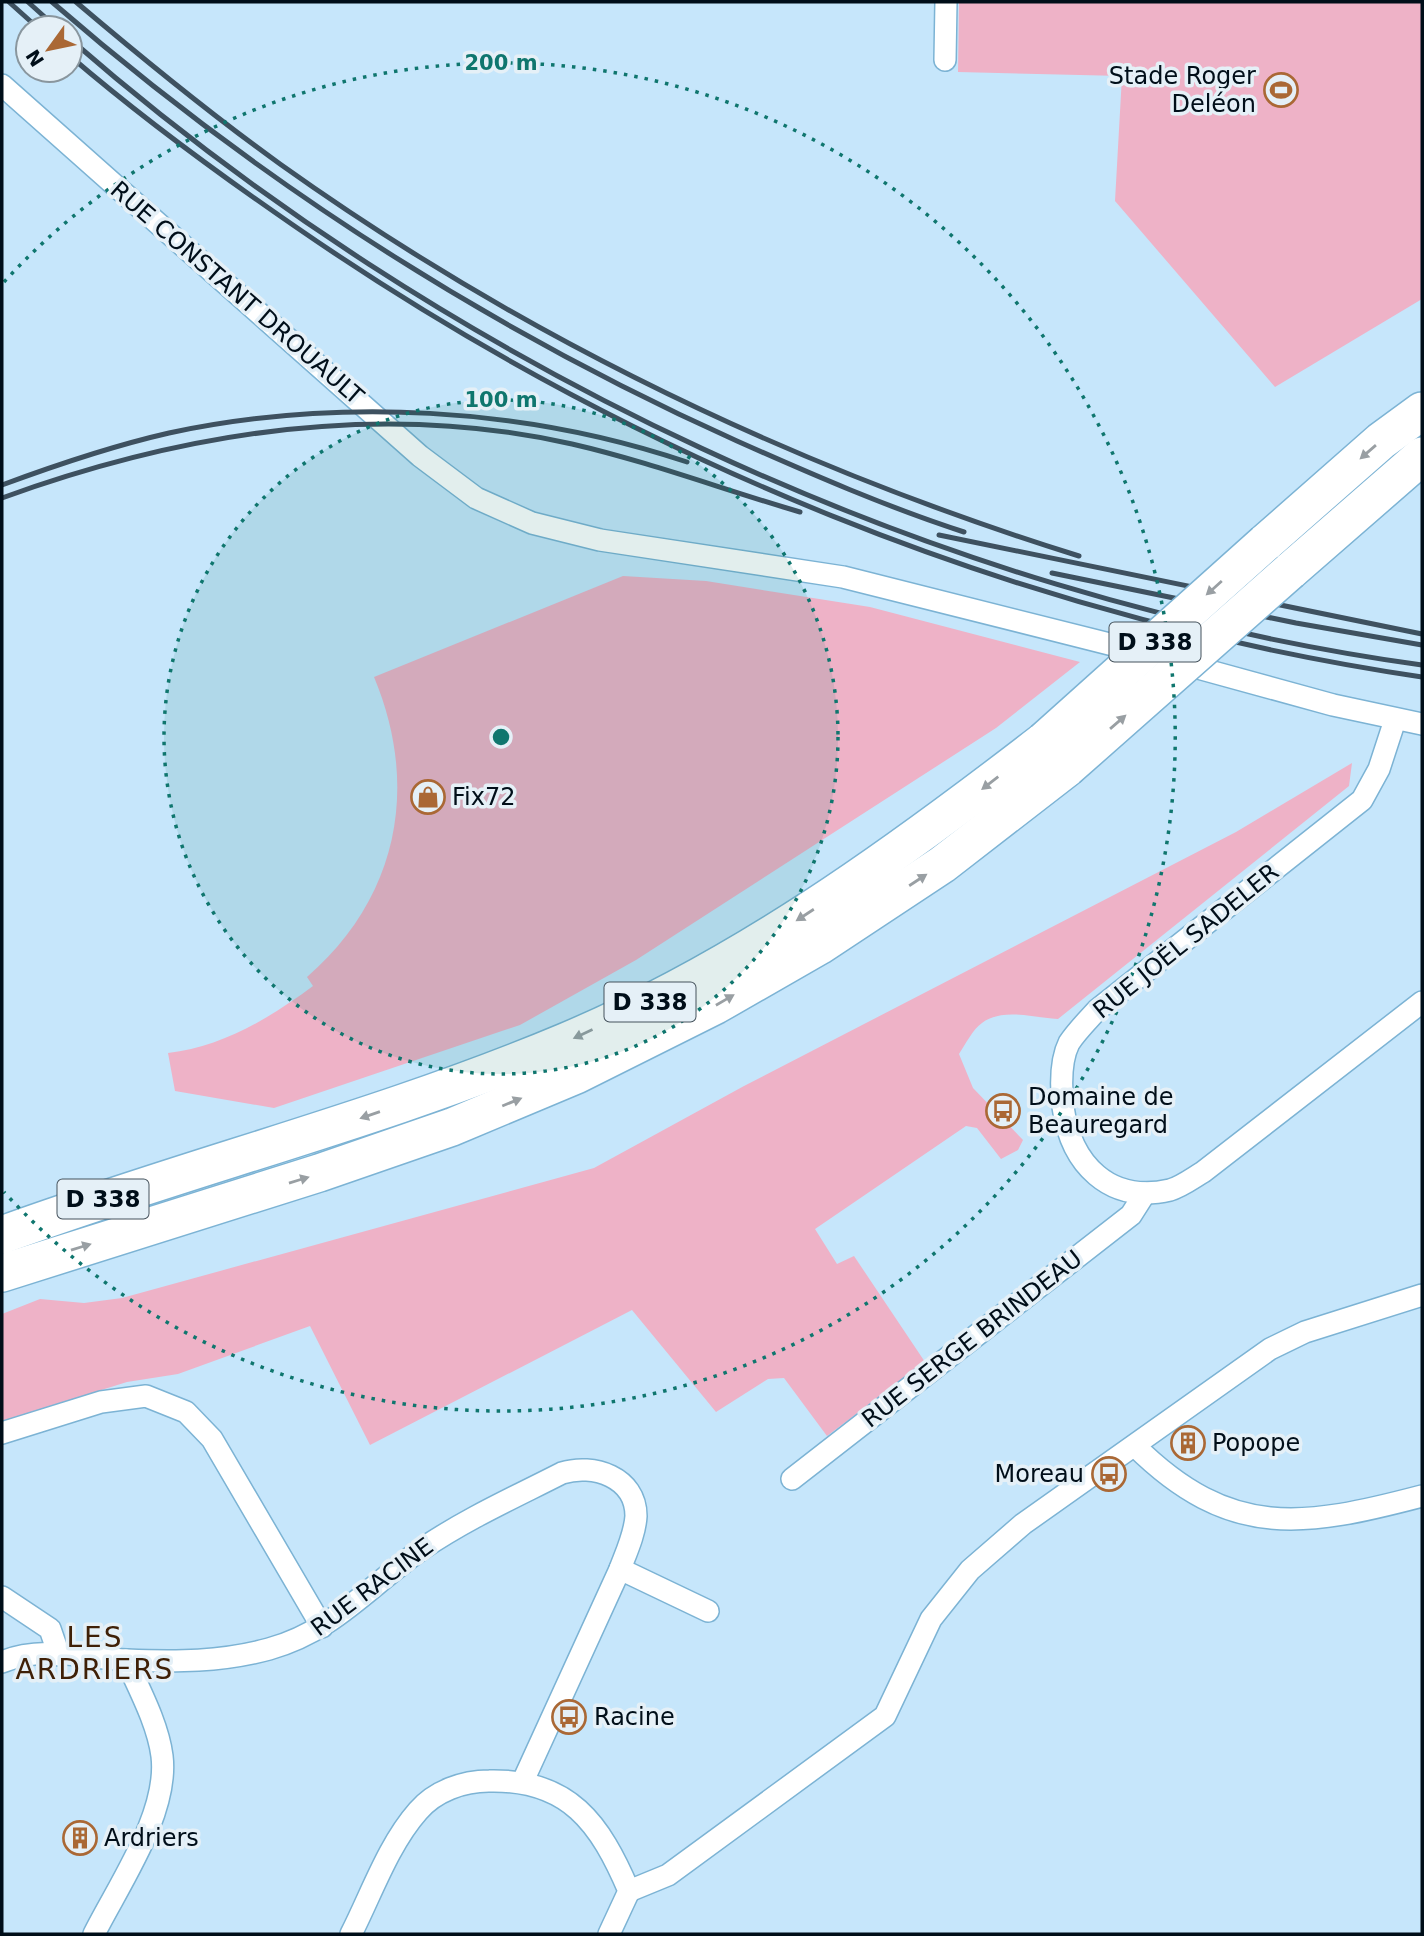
<svg xmlns="http://www.w3.org/2000/svg" width="1424" height="1936" font-family="'DejaVu Sans',sans-serif">
<style>
.green{fill:#eeb2c7}
.lines{fill:none;stroke-linecap:round;stroke-linejoin:round}
.minor-casing{stroke:#7cb3d4;stroke-width:24}
.trunk-casing{stroke:#7cb3d4;stroke-width:40}
.minor{stroke:#fff;stroke-width:21}
.trunk{stroke:#fff;stroke-width:37}
.rail{stroke:#3e5160;stroke-width:5}
.trunk-bridge-casing{stroke:#7cb3d4;stroke-width:40;stroke-linecap:butt}
.trunk-bridge{stroke:#fff;stroke-width:37}
.oneway{fill:#999fa3}
.ring{fill:none;stroke:#0f766e;stroke-width:3.5;stroke-dasharray:3.5 7}
.labels{text-anchor:middle;dominant-baseline:central;stroke-width:7;stroke-linejoin:round;paint-order:stroke}
.shield{fill:#e5f0f7;stroke:#45525c;stroke-width:2}
.shield-label{font-size:23px;font-weight:bold;fill:#000e19}
.poi-label{font-size:24px;fill:#000e19;stroke:#e5f0f7;text-anchor:start}
.street-label{font-size:24px;fill:#000e19;stroke:#e5f0f7}
.quarter-label{font-size:28px;letter-spacing:2px;fill:#3f2007;stroke:#e5f0f7}
.centre{fill:#0f766e;stroke:#e5f0f7;stroke-width:3.5}
.ring-label{font-size:21px;text-anchor:middle;font-weight:bold;fill:#0f766e;stroke:#e5f0f7;stroke-width:7;stroke-linejoin:round;paint-order:stroke}
</style>
<rect width="100%" height="100%" fill="#c6e6fb"/>
<!-- green -->
<g class="green">
<polygon points="959,2 1422,2 1422,299 1275,387 1115,201 1122,76 958,72"/>
<path d="M623 576 706 581 870 607 1080 662 996 728 636 960 520 1025 274 1108 175 1091 168 1053C222 1047 270 1018 313 986L307 977C398 898 420 787 374 677Z"/>
<path d="M1352 763 1349 786 1058 1019C1034 1018 1003 1007 982 1023 973 1029 965 1045 959 1054L973 1088 1023 1140 1018 1150 1001 1159 977 1128 966 1126 815 1229 837 1264 854 1256 925 1362 827 1436 784 1378 768 1379 716 1412 632 1310 370 1445 310 1326 178 1374 127 1382 2 1421V1314L40 1299 84 1303 122 1298 594 1168 744 1086 1236 832Z"/>
</g>
<g class="lines">
<!-- minor casing -->
<g class="minor-casing">
<g id="minor">
<polyline points="945,60 946,2"/>
<polyline points="2,85 420,456 476,498 532,523 600,540 843,577 1149,654"/>
<polyline points="1180,663 1333,705 1422,724"/>
<path d="M1395 720 1379 769 1362 800 1097 1010C1088 1020 1076 1032 1069 1043 1060 1061 1061 1088 1063 1107 1071 1164 1109 1204 1170 1190 1181 1187 1193 1178 1203 1172L1422 1002"/>
<polyline points="2,1433 101,1402 146,1396 186,1412 212,1439 322,1627"/>
<path d="M1135 1446C1230 1540 1304 1527 1422 1496"/>
<polyline points="792,1479 1131,1215 1145,1193"/>
<polyline points="620,1569 708,1611"/>
<polyline points="2,1597 50,1629 59,1655"/>
<path d="M2 1662C40 1645 86 1658 127 1660 176 1662 221 1662 269 1649 334 1631 369 1586 422 1549 466 1519 515 1497 562 1473 593 1463 636 1477 636 1516 635 1534 626 1553 620 1569L523 1781"/>
<polyline points="629,1891 668,1875 885,1716 931,1619 970,1570 1023,1524 1270,1349 1305,1332 1422,1295"/>
<path d="M94 1934C119 1884 169 1813 162 1756 158 1724 139 1689 126 1660"/>
<path d="M351 1934C371 1895 388 1845 418 1811 435 1791 463 1781 489 1781 569 1779 600 1823 629 1891L609 1934"/>
</g>
</g>
<!-- trunk casing -->
<g class="trunk-casing">
<g id="trunk">
<polyline points="1265,543 1381,441 1422,411"/>
<polyline points="1290,571 1422,456"/>
<path d="M2 1235C188 1167 382 1119 565 1042 741 968 894 857 1044 741"/>
<polyline points="2,1273 319,1173 452,1127 576,1075 716,1005 819,946 943,864 1067,768"/>
</g>
</g>
<!-- minor -->
<use href="#minor" class="minor"/>
<!-- trunk -->
<use href="#trunk" class="trunk"/>
<!-- rail -->
<g class="rail">
<polyline points="9,2 38,28"/>
<polyline points="28,2 57,28"/>
<path d="M52 2C257 180 489 329 737 441 811 474 887 507 964 532"/>
<path d="M76 2C142 58 209 113 280 164 524 338 794 467 1079 556"/>
<path d="M70 39C442 364 932 597 1422 665"/>
<path d="M70 56C141 117 216 172 293 225 630 458 1017 617 1422 677"/>
<path d="M2 485C56 465 112 446 169 433 338 397 523 407 687 462"/>
<path d="M2 498C184 432 381 401 572 444 650 462 724 490 800 512"/>
<polyline points="939,535 1422,634"/>
<polyline points="1052,573 1296,623 1422,645"/>
</g>
<!-- trunk-bridge casing -->
<g class="trunk-bridge-casing">
<g id="trunk-bridge">
<polyline points="1044,741 1265,543"/>
<polyline points="1067,768 1290,571"/>
</g>
</g>
<!-- trunk-bridge -->
<use href="#trunk-bridge" class="trunk-bridge"/>
</g>
<!-- one-way arrows -->
<defs><path id="oneway-solid" d="M-6-.8H1V-3.2L6.5 0L1 3.2V.8H-6Z" transform="scale(1.75)"/></defs>
<g class="oneway">
<use href="#oneway-solid" transform="translate(1368 452) rotate(139)"/>
<use href="#oneway-solid" transform="translate(1214 588) rotate(138)"/>
<use href="#oneway-solid" transform="translate(1118 722) rotate(-41)"/>
<use href="#oneway-solid" transform="translate(990 783) rotate(142)"/>
<use href="#oneway-solid" transform="translate(918 880) rotate(-33)"/>
<use href="#oneway-solid" transform="translate(805 915) rotate(147)"/>
<use href="#oneway-solid" transform="translate(725 1000) rotate(-30)"/>
<use href="#oneway-solid" transform="translate(583 1034) rotate(155)"/>
<use href="#oneway-solid" transform="translate(512 1102) rotate(-22)"/>
<use href="#oneway-solid" transform="translate(370 1115) rotate(161)"/>
<use href="#oneway-solid" transform="translate(299 1180) rotate(-17)"/>
<use href="#oneway-solid" transform="translate(81 1247) rotate(-17)"/>
</g>
<!-- distance rings -->
<circle cx="501" cy="737" r="337" fill="#0f766e" fill-opacity=".12"/>
<g class="ring">
<circle cx="501" cy="737" r="337"/>
<path d="M4 282A674 674 0 1 1 4 1192"/>
</g>
<!-- icons -->
<defs>
<g id="stadium-ring" transform="scale(1.75)"><circle r="9.5" fill="#e5f0f7" stroke="#aa6835" stroke-width="1.5"/><path d="M0-5a6.5 5 0 1 0 0 10a6.5 5 0 1 0 0-10ZM-3.5-1.8h7v3.6h-7Z" fill="#aa6835"/></g>
<g id="shop-ring" transform="scale(1.75)"><circle r="9.5" fill="#e5f0f7" stroke="#aa6835" stroke-width="1.5"/><path d="M-5-2.5h2.3a2.7 3.5 0 0 1 5.4 0H5L5.5 6h-11ZM-1.5-2.5h3a1.5 2.3 0 0 0-3 0Z" fill="#aa6835"/></g>
<g id="bus-ring" transform="scale(1.75)"><circle r="9.5" fill="#e5f0f7" stroke="#aa6835" stroke-width="1.5"/><path d="M-5-6H5V4H4V6H2V4H-2V6H-4V4H-5ZM-3.5-4V0h7V-4ZM-3.5 1.2v1.5H-2V1.2ZM2 1.2v1.5H3.5V1.2Z" fill="#aa6835"/></g>
<g id="building-ring" transform="scale(1.75)"><circle r="9.5" fill="#e5f0f7" stroke="#aa6835" stroke-width="1.5"/><path d="M-4-6H4V6H1V3H-1V6H-4ZM-2.5-4.3h1.7v1.8h-1.7ZM.8-4.3h1.7v1.8H.8ZM-2.5-1h1.7V.8h-1.7ZM.8-1h1.7V.8H.8Z" fill="#aa6835"/></g>
</defs>
<g fill-rule="evenodd">
<use href="#stadium-ring" x="1281" y="90"/>
<use href="#shop-ring" x="428" y="797"/>
<use href="#bus-ring" x="1003" y="1111"/>
<use href="#building-ring" x="1188" y="1443"/>
<use href="#bus-ring" x="1109" y="1474"/>
<use href="#bus-ring" x="569" y="1717"/>
<use href="#building-ring" x="80" y="1838"/>
</g>
<g class="labels">
<!-- shield labels -->
<g class="shield">
<rect x="1109.5" y="622.5" width="91" height="39" rx="5"/>
<rect x="604.5" y="982.5" width="91" height="39" rx="5"/>
<rect x="57.5" y="1179.5" width="91" height="39" rx="5"/>
</g>
<g class="shield-label">
<text x="1155" y="642">D 338</text>
<text x="650" y="1002">D 338</text>
<text x="103" y="1199">D 338</text>
</g>
<!-- poi labels -->
<g class="poi-label">
<text x="1256" y="76" text-anchor="end">Stade Roger<tspan x="1256" dy="28">Deléon</tspan></text>
<text x="452" y="797">Fix72</text>
<text x="1028" y="1097">Domaine de<tspan x="1028" dy="28">Beauregard</tspan></text>
<text x="1212" y="1443">Popope</text>
<text x="1084" y="1474" text-anchor="end">Moreau</text>
<text x="594" y="1717">Racine</text>
<text x="104" y="1838">Ardriers</text>
</g>
<!-- street labels -->
<g class="street-label">
<text transform="translate(237 293) rotate(41)">RUE CONSTANT DROUAULT</text>
<text transform="translate(1186 941) rotate(-39)">RUE JOËL SADELER</text>
<text transform="translate(972 1339) rotate(-38)">RUE SERGE BRINDEAU</text>
<text transform="translate(372 1587) rotate(-37)">RUE RACINE</text>
</g>
<!-- quarter labels -->
<g class="quarter-label">
<text x="95" y="1637">LES<tspan x="95" dy="32">ARDRIERS</tspan></text>
</g>
</g>
<circle cx="501" cy="737" r="10" class="centre"/>
<g class="ring-label">
<text x="501" y="70">200 m</text>
<text x="501" y="407">100 m</text>
</g>
<!-- border -->
<rect width="1424" height="1936" fill="none" stroke="#000e19" stroke-width="7"/>
<!-- north arrow -->
<g transform="translate(49 49) rotate(237)"><circle r="33" fill="#e5f0f7" stroke="#89969e" stroke-width="2"/>
<path d="M0-5L12 26L0 18L-12 26Z" fill="#aa6835"/>
<text y="-10" font-size="19" font-weight="bold" text-anchor="middle" fill="#000e19">N</text>
</g>
</svg>
